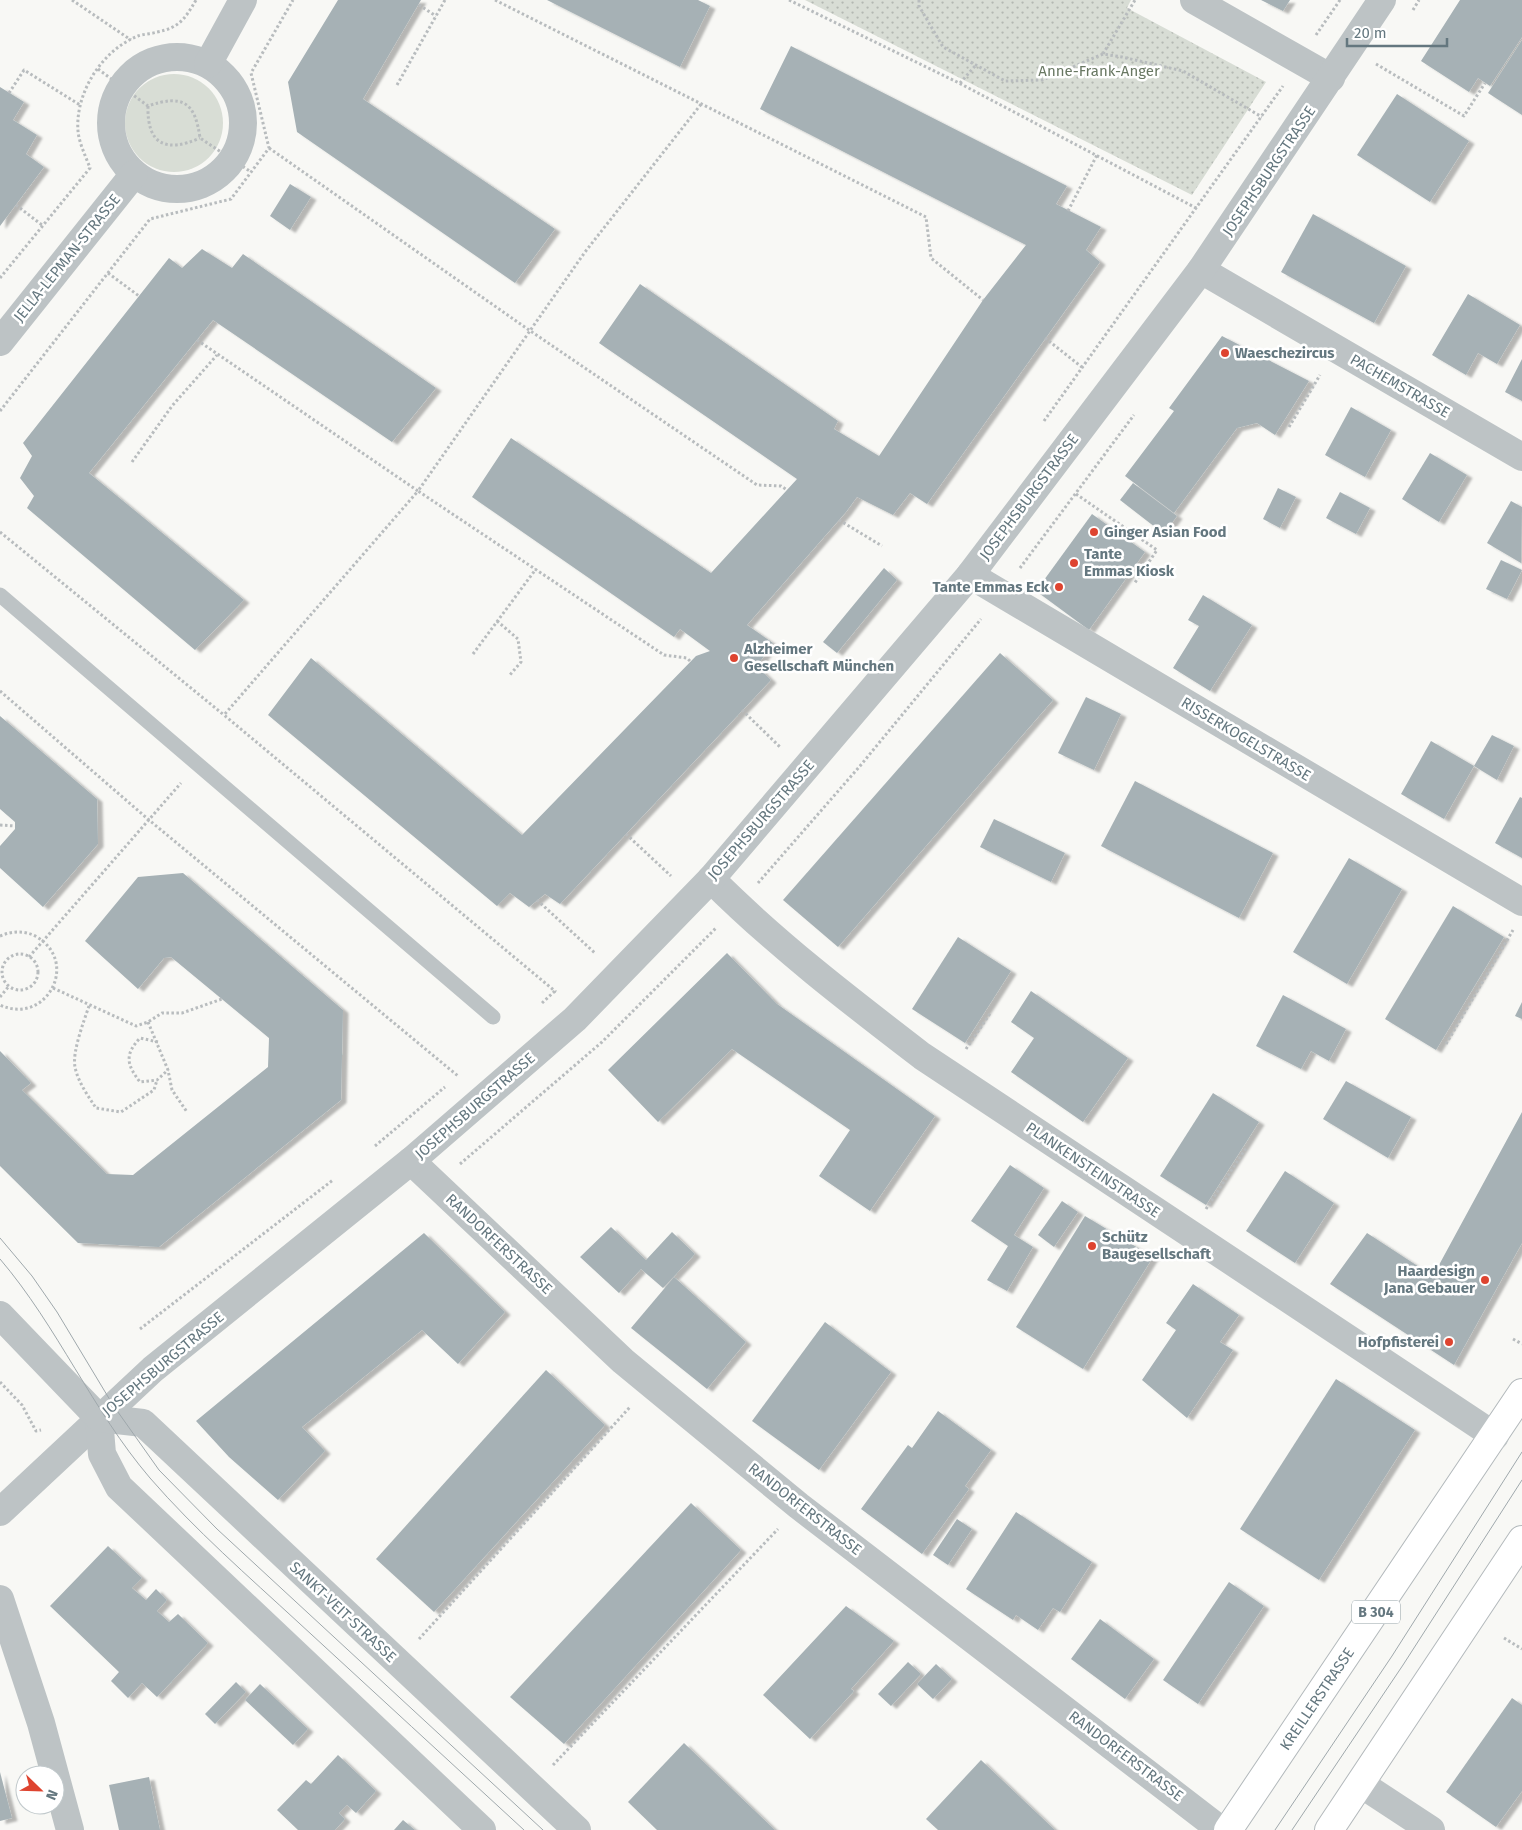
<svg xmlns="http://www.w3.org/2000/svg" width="1522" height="1830" font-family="'Fira Sans',sans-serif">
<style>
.grass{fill:#d8ddd5}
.park{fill:url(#park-dots)}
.building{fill:#a6b1b5;filter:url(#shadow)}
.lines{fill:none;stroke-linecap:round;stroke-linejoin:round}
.primary-casing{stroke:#b3b9bc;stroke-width:30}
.path{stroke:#b8bcbe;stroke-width:3;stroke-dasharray:2.5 2.5;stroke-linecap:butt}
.service{stroke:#bdc3c5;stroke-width:15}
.minor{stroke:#bdc3c5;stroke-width:28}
.tertiary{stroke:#bdc3c5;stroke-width:28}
.primary{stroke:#fff;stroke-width:28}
.tram{stroke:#9fa8ac;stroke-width:1}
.poi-dot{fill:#de4430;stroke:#fff;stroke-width:2}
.labels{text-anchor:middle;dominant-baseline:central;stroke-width:5;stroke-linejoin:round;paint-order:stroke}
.shield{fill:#fff;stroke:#92a0a5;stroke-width:1}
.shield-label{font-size:14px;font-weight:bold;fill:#64777f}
.park-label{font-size:15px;fill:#697863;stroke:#fff}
.street-label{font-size:15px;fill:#64777f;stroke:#fff}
.poi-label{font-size:15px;font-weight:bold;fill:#64777f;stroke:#fff;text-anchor:start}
</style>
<defs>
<pattern id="park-dots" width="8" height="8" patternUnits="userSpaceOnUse" patternTransform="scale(1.25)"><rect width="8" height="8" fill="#d8ddd5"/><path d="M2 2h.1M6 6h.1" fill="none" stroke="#b3b8b2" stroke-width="1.8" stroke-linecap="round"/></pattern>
<filter id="shadow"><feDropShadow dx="5.5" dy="3" stdDeviation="1" flood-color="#0004"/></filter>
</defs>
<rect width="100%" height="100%" fill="#f8f8f5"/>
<!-- grass -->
<circle class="grass" cx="174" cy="123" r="49"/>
<!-- park -->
<polygon class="park" points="805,0 1131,0 1127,8 1266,82 1192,195"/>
<!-- building -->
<g class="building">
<polygon points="338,0 421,0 363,99 555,229 515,283 297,132 288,82"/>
<polygon points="547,0 698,0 710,6 680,67"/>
<polygon points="1261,0 1290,0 1283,11"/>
<polygon points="1460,0 1522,0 1522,37 1490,86 1478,78 1469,92 1421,61"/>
<polygon points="1522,40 1522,115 1488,93"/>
<polygon points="791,46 1067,186 1056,204 1101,227 1086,250 1100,262 927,504 910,493 893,515 857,497 846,512 747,625 773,643 757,666 771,680 560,904 545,894 529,907 510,893 497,906 268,715 311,658 522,835 696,656 710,651 680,629 674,637 472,497 511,438 711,573 797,479 599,343 640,284 838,421 834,429 879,456 983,300 1026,245 760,109"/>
<polygon points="0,87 24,102 13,120 37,135 26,154 44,167 0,226"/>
<polygon points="1397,94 1469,141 1430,202 1357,155"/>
<polygon points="290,184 311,197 290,230 270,216"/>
<polygon points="1313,214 1406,266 1374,323 1281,272"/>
<polygon points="202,249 232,268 243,254 436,388 392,442 213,320 89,473 244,600 195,650 27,508 34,496 20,478 32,456 23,443 169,258 182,268"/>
<polygon points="1468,294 1520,325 1497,364 1478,353 1466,375 1432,355"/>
<polygon points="1222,336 1309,381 1275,435 1257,423 1237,428 1174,513 1125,476 1174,411 1169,408"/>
<polygon points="1522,359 1522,401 1505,392"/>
<polygon points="1351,407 1391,430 1365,477 1325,455"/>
<polygon points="1430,453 1467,475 1439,522 1402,499"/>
<polygon points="1133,483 1177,516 1164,534 1120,500"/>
<polygon points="1278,488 1296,497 1280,528 1263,519"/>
<polygon points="1340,492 1370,508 1356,534 1326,518"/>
<polygon points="1511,501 1522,507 1521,563 1487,543"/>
<polygon points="1092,514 1145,552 1089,630 1036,591"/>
<polygon points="1501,560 1522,570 1507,599 1486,589"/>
<polygon points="884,568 897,580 837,653 823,642"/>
<polygon points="1203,595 1252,625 1210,691 1173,668 1199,626 1188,620"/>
<polygon points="1000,653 1053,700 838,947 783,900"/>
<polygon points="1086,697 1121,714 1094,770 1058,753"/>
<polygon points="0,716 97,799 98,844 43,907 0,868 0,846 15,829 15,822 0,809"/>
<polygon points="1492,735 1514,746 1497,780 1474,766"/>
<polygon points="1431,741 1474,766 1444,819 1401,794"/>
<polygon points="1135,781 1273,853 1239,918 1101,846"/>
<polygon points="1520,797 1522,798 1522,858 1495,843"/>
<polygon points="994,819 1065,853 1051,882 980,847"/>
<polygon points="1349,858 1402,889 1347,984 1293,952"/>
<polygon points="183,873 343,1010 341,1100 159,1247 78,1243 0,1166 0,1051 31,1083 22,1090 107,1174 133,1175 268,1067 269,1038 171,957 164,958 138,989 85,941 138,877"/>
<polygon points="1453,906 1504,937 1436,1050 1385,1019"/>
<polygon points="958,937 1011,971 965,1043 912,1009"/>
<polygon points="727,953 777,1004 935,1116 870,1211 819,1176 850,1130 732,1049 658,1122 608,1070"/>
<polygon points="1031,991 1128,1058 1083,1122 1011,1072 1034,1038 1011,1022"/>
<polygon points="1283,995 1346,1029 1329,1061 1311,1051 1301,1069 1256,1046"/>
<polygon points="1522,1002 1522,1019 1515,1016"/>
<polygon points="1346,1081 1411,1117 1388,1158 1323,1119"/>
<polygon points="1213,1093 1259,1122 1206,1205 1160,1176"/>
<polygon points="1522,1112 1522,1243 1454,1365 1330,1284 1367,1233 1433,1276"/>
<polygon points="1010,1165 1044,1188 1014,1235 1033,1247 1007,1291 987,1280 1008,1246 971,1221"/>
<polygon points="1285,1171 1334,1203 1295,1263 1246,1231"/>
<polygon points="1062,1201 1078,1212 1054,1247 1038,1235"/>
<polygon points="1085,1216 1153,1257 1083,1369 1016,1327"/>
<polygon points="611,1227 646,1260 672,1232 695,1254 663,1288 641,1269 619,1293 580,1257"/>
<polygon points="424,1233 505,1312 458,1364 422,1330 302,1427 325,1451 278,1500 229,1457 196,1421"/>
<polygon points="674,1277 746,1342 707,1389 631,1328"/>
<polygon points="1193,1284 1239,1315 1220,1342 1233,1350 1187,1418 1142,1380 1176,1330 1166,1323"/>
<polygon points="825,1322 891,1372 819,1470 752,1421"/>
<polygon points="546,1370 605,1425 434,1612 376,1559"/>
<polygon points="1336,1379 1415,1430 1319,1580 1240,1529"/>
<polygon points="938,1411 991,1450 965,1486 969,1489 922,1554 861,1509 908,1445 912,1448"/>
<polygon points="691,1503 741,1550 564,1744 510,1697"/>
<polygon points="1016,1512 1092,1562 1060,1612 1053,1608 1038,1630 1016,1615 1013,1620 966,1589"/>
<polygon points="957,1519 972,1529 948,1565 933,1555"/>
<polygon points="108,1546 142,1578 132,1588 146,1600 156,1589 167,1600 157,1611 169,1622 178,1614 208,1643 157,1697 142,1683 128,1698 111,1681 119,1672 50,1606"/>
<polygon points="1229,1582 1264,1606 1198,1704 1163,1680"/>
<polygon points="846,1606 894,1641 851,1689 854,1691 810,1739 763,1695"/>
<polygon points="1100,1619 1154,1659 1125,1699 1071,1659"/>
<polygon points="908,1662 921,1674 891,1706 878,1694"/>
<polygon points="936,1664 952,1679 933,1699 917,1684"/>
<polygon points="236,1682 246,1692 215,1724 205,1714"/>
<polygon points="260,1684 308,1729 293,1745 245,1700"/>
<polygon points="1512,1698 1522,1705 1522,1791 1496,1827 1446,1792"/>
<polygon points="684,1743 775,1830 657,1830 628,1802"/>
<polygon points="338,1755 376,1791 356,1813 347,1805 339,1813 345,1819 335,1830 298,1830 277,1810 306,1780 311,1784"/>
<polygon points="981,1760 1055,1830 938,1830 926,1819"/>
<polygon points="0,1772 12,1818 0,1821"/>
<polygon points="149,1777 160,1830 119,1830 109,1785"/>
<polygon points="403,1820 415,1830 394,1830"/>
</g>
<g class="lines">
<!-- primary casing -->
<g class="primary-casing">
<g id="primary">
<polyline points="1228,1830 1522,1393"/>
<polyline points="1329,1830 1522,1540"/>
</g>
</g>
<!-- path -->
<g class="path">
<polyline points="72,0 131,40"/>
<polyline points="495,0 926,217 931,258 983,300"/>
<polyline points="789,0 959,83 1198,209"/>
<polyline points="919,0 919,6 943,47 1005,81 1042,80 1103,54 1122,57 1183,71 1262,117"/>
<polyline points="419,5 436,16"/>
<polyline points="1413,10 1419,0"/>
<polyline points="1316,35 1340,0"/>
<polyline points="1103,54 1135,0"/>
<polyline points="1376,64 1464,116 1485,83"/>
<path d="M98 69 148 106C183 94 195 102 200 138L251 172"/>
<polyline points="960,83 976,65"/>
<polyline points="397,85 445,0"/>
<polyline points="9,93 24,70 80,105"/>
<path d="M148 106C147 145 166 153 200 138"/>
<polyline points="269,148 529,330 757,485 781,486 787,490"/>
<polyline points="16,205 42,225"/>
<polyline points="1068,211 1097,155"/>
<polyline points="108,273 139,296"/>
<path d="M0 278 90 168C86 157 79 143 78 131 75 93 102 50 138 36 143 34 151 34 157 32 179 28 185 19 196 0"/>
<polyline points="1045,338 1083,368"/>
<polyline points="197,340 418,491 224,715 556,992"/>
<polyline points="0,411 150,219 231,199 269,148 251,73 293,0"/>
<polyline points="1044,421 1283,86"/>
<polyline points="1289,427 1320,375"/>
<polyline points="132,462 172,406 217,355"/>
<polyline points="1076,494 1157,550 1134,584"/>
<polyline points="839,520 882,546"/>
<polyline points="0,532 224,715"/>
<polyline points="1020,568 1134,415"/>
<polyline points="497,621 518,639 521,662 509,676"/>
<polyline points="473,654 536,569"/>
<polyline points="690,661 687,658 664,655 418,491 585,252 702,103"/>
<polyline points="0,691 149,820 458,1076"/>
<polyline points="742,710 781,748"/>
<polyline points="0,825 15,826"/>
<polyline points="626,834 671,876"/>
<polyline points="758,883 860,766 981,619"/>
<polyline points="537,900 596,954"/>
<path d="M0 936C12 931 25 930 37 937 80 963 46 1026 0 1005"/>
<circle cx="20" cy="972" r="18"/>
<polyline points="29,957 181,783"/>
<polyline points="53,988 136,1026 148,1022 162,1013 182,1013 222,999"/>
<polyline points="0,997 9,986"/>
<polyline points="542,1003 556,990"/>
<path d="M89 1006C84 1021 72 1052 75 1067 78 1082 88 1096 96 1108L121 1112 154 1090 157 1080"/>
<polyline points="148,1022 168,1070 172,1090 187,1112"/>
<path d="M158 1042 140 1038C124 1055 127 1065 140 1082L157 1080 168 1070"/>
<polyline points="1446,1044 1513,930"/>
<polyline points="966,1049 991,1012"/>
<polyline points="375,1146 445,1087"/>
<polyline points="460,1164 602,1042 716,928"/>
<polyline points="1206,1209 1247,1147"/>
<polyline points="140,1329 333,1180"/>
<polyline points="1513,1339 1522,1344"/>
<polyline points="0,1382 22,1405 36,1431 41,1430"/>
<polyline points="1504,1638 1522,1649"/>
<polyline points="419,1639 630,1407"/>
<polyline points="553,1765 778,1529"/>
</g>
<!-- service -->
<polyline class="service" points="0,595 493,1017"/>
<!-- minor -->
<g class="minor">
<polyline points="1194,0 1331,78"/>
<circle cx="177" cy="123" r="66"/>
<polyline points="208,64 243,0"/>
<polyline points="1201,270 1522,457"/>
<polyline points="0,342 134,174"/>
<polyline points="970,575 1522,902"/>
<path d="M711 879C776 944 849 1000 922 1056L1495 1436"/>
<polyline points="411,1161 623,1361 799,1506 1221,1830"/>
<polyline points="0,1512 153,1369 411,1161 575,1019 711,879 970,575 1201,270 1382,0"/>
<polyline points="0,1599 41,1723 70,1830"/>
<polyline points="1361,1784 1431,1830"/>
</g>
<!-- tertiary -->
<g class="tertiary">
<polyline points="0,1315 99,1418 102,1454 119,1487 482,1830"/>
<polyline points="99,1418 143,1423 577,1830"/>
</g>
<!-- primary -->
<use href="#primary" class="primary"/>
<!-- tram -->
<g class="tram">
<polyline points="0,1238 32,1276 57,1312 113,1405 159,1470 217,1529 543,1830"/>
<path d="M0 1259C58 1327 92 1410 150 1478 195 1530 248 1576 299 1623 374 1692 449 1761 524 1830"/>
<polyline points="1275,1830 1392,1656 1522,1452"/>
<polyline points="1292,1830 1403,1665 1522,1480"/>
</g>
</g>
<!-- markers -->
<g class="poi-dot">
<circle cx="1225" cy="353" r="5"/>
<circle cx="1094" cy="532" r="5"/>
<circle cx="1074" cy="563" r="5"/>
<circle cx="1059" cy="587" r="5"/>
<circle cx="734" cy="658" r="5"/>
<circle cx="1092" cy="1246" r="5"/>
<circle cx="1485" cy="1280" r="5"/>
<circle cx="1449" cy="1342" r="5"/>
</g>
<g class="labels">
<!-- shield labels -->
<rect class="shield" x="1352" y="1600.5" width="48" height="23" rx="4"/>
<g class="shield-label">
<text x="1376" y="1612">B 304</text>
</g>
<!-- park labels -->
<g class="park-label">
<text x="1099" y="71">Anne-Frank-Anger</text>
</g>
<!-- street labels -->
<g class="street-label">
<text transform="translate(1269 171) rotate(-56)">JOSEPHSBURGSTRASSE</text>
<text transform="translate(67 258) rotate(-51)">JELLA-LEPMAN-STRASSE</text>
<text transform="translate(1400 386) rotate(30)">PACHEMSTRASSE</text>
<text transform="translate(1029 497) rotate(-53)">JOSEPHSBURGSTRASSE</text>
<text transform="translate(1246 739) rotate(31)">RISSERKOGELSTRASSE</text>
<text transform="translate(761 820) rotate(-49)">JOSEPHSBURGSTRASSE</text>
<text transform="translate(475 1106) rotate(-41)">JOSEPHSBURGSTRASSE</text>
<text transform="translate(1093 1170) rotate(34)">PLANKENSTEINSTRASSE</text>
<text transform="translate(499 1244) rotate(43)">RANDORFERSTRASSE</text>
<text transform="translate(163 1364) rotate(-40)">JOSEPHSBURGSTRASSE</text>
<text transform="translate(805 1509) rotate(38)">RANDORFERSTRASSE</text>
<text transform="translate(343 1612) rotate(43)">SANKT-VEIT-STRASSE</text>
<text transform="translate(1317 1699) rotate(-56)">KREILLERSTRASSE</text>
<text transform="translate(1126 1756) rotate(37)">RANDORFERSTRASSE</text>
</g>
<!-- poi labels -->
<g class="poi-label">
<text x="1235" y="353">Waeschezircus</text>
<text x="1104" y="532">Ginger Asian Food</text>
<text x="1084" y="554">Tante<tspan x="1084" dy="17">Emmas Kiosk</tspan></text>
<text x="1049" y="587" text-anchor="end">Tante Emmas Eck</text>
<text x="744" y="649">Alzheimer<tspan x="744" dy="17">Gesellschaft München</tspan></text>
<text x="1102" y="1237">Schütz<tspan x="1102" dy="17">Baugesellschaft</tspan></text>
<text x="1475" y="1271" text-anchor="end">Haardesign<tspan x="1475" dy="17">Jana Gebauer</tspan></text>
<text x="1439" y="1342" text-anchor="end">Hofpfisterei</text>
</g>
</g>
<!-- north arrow -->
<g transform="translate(40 1790) rotate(113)"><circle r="24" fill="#ffffff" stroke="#c1c9cc"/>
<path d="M0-4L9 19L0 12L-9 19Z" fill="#de4430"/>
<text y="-8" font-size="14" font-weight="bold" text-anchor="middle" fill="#64777f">N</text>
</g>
<!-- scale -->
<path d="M1347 38v8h100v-8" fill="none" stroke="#64777f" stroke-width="2.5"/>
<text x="1354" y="38" font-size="15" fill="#64777f" stroke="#ffffff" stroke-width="4" paint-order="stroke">20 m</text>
</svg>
